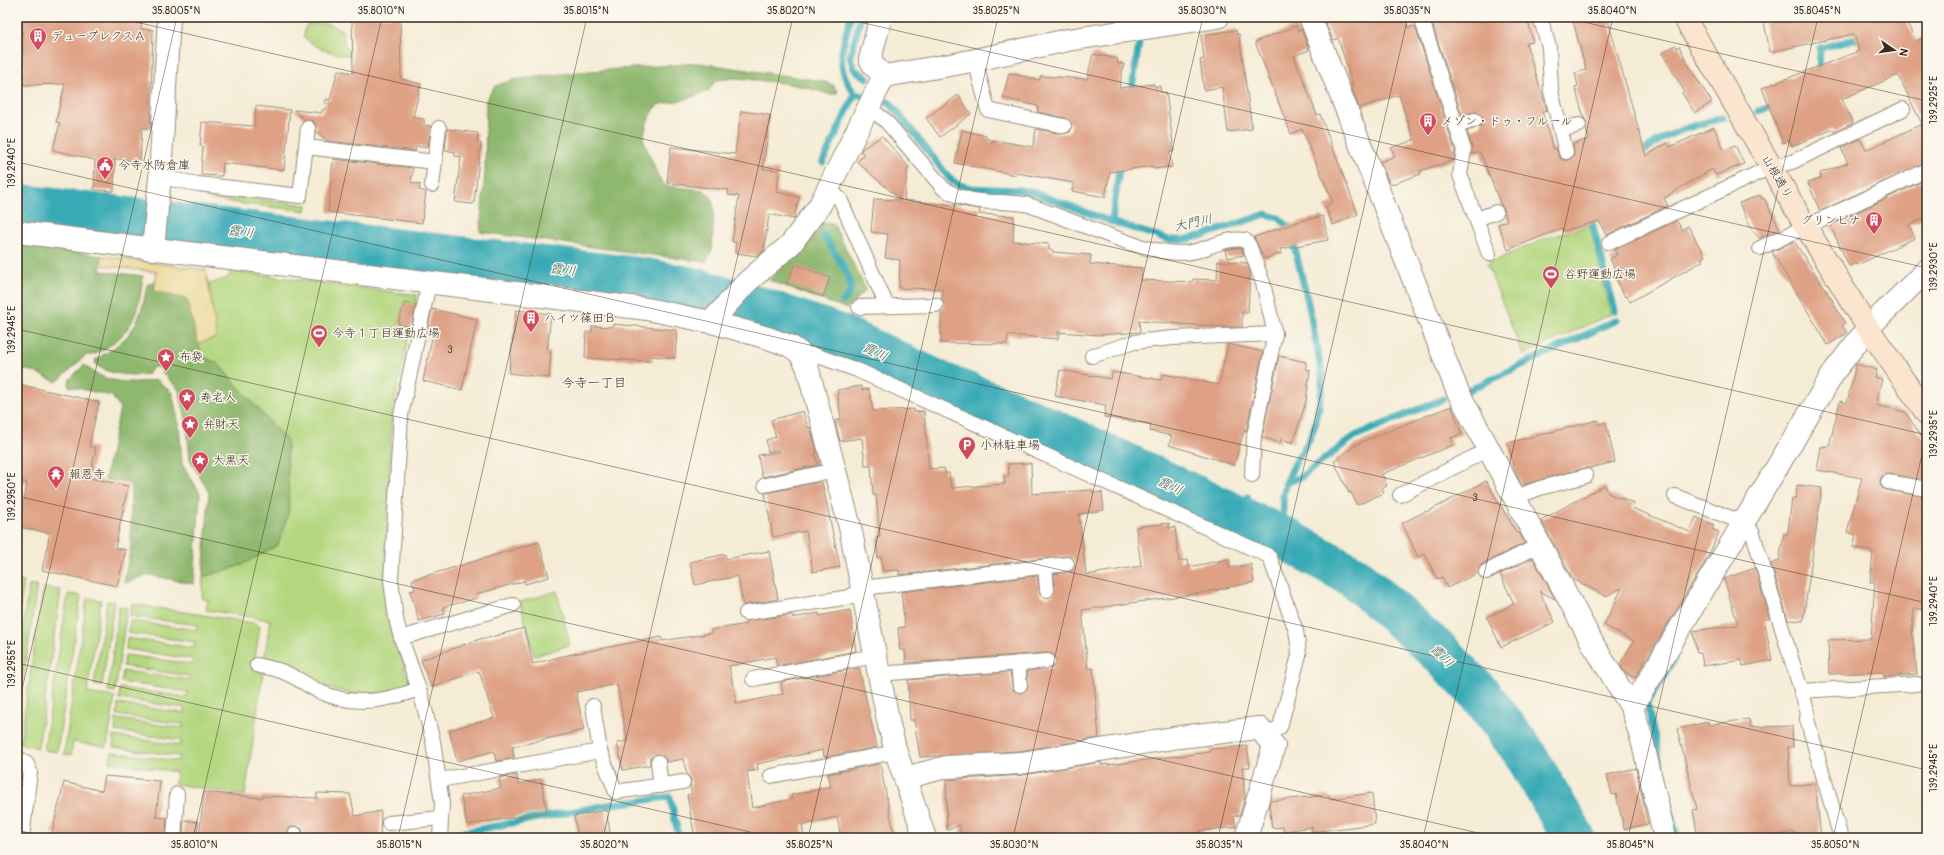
<svg xmlns="http://www.w3.org/2000/svg" width="1944" height="855" font-family="Pangolin,'Klee One',sans-serif">
<style>
.green{fill:#b3d77f;stroke:#77804e}
.forest{fill:#8eb86e;stroke:#647146}
.sand{fill:#eeda9e;stroke:#94825e}
.lines{fill:none;stroke-linecap:round;stroke-linejoin:round}
.stream{stroke:#39aab6;stroke-width:7}
.river{stroke:#39aab6;stroke-width:43}
.building{fill:#dea185}
.lane-casing{stroke:#988b7a;stroke-width:16}
.street-casing{stroke:#988b7a;stroke-width:24}
.secondary-casing{stroke:#988b7a;stroke-width:24}
.lane{stroke:#fff;stroke-width:14}
.street{stroke:#fff;stroke-width:22}
.secondary{stroke:#fbe5cf;stroke-width:22}
.ticks{fill:none;stroke:#3b2a1e;stroke-width:1;stroke-opacity:0.45}
.labels{text-anchor:middle;dominant-baseline:central;stroke-width:3;stroke-linejoin:round;paint-order:stroke}
.number-label{font-size:10px;fill:#644838}
.poi-label{font-size:12px;fill:#3b2a1e;stroke:#fbf7ec;text-anchor:start}
.street-label{font-size:12px;fill:#3b2a1e;stroke:#fbf7ec}
.water-label{font-size:13px;font-style:italic;fill:#3a5d5b;stroke:#fbf7ec}
.neighbourhood-label{font-size:13px;fill:#3b2a1e;stroke:#fbf7ec}
.neatline{fill:none;stroke:#3b2a1e;stroke-width:1.5}
.ticks-label{font-size:10px;text-anchor:middle;fill:#3b2a1e}
</style>
<rect width="100%" height="100%" fill="#fbf7ec"/>
<filter id="ink" filterUnits="userSpaceOnUse"><feTurbulence type="fractalNoise" baseFrequency=".025" numOctaves="2"/><feDisplacementMap in="SourceGraphic" scale="8" xChannelSelector="R" yChannelSelector="G"/><feConvolveMatrix kernelMatrix="1 2 1 2 8 2 1 2 1" color-interpolation-filters="sRGB"/></filter>
<filter id="wash" filterUnits="userSpaceOnUse"><feTurbulence type="fractalNoise" baseFrequency=".012" numOctaves="4" result="noise"/><feDisplacementMap in="SourceGraphic" scale="16" xChannelSelector="R" yChannelSelector="G"/><feGaussianBlur stdDeviation="0.9" result="paint"/><feColorMatrix in="noise" values="0 0 0 0 0 0 0 0 0 0 0 0 0 0 0 0 0 1.4 0 .05"/><feComposite in="paint" operator="in"/></filter>
<g filter="url(#wash)">
<rect width="100%" height="100%" fill="#f5ecd6"/>
<!-- green -->
<g class="green">
<path d="M308 24H329L342 30C344 35 343 39 344 43 346 49 349 50 350 56 331 53 318 50 304 37L305 27Z"/>
<polygon points="198,192 307,205 306,211 211,200"/>
<polygon points="1590,225 1611,314 1523,355 1487,264 1544,239"/>
<polygon points="231,271 417,295 392,415 385,577 386,604 390,627 411,686 389,693 357,695 325,687 290,667 264,661 270,620 206,610 208,600 202,599 203,577 242,565 287,441 217,363 203,357 198,344 216,337 209,284 228,278"/>
<polygon points="17,581 24,582 17,627"/>
<polygon points="29,585 37,586 17,721 17,669"/>
<polygon points="43,588 61,590 38,748 20,743"/>
<polygon points="557,591 570,645 534,656 520,602"/>
<polygon points="68,594 81,596 57,752 44,750"/>
<polygon points="87,598 101,600 87,693 115,697 107,747 73,742 71,755 64,754"/>
<polygon points="107,601 114,602 102,686 94,685"/>
<polygon points="132,604 254,623 260,627 253,670 263,672 245,795 175,784 176,772 110,762 112,752 178,761 179,756 113,747 114,736 180,745 181,740 115,731 116,719 183,728 183,724 117,715 118,704 185,713 185,708 119,699 120,688 187,697 188,692 121,682 123,671 189,680 190,676 123,666 125,655 192,664 193,659 126,649 127,638 194,648 195,642 128,633 130,621 197,630 197,625 130,616"/>
<polygon points="119,606 127,608 115,692 108,691"/>
</g>
<!-- forest -->
<g class="forest">
<polygon points="699,63 822,81 833,85 838,93 831,95 808,88 783,83 737,78 716,80 708,91 687,99 657,105 647,122 643,139 658,176 665,186 703,190 711,196 714,208 712,250 706,262 480,232 485,173 486,100 495,86 513,80 578,72"/>
<polygon points="824,222 833,223 866,290 847,309 769,280 800,250"/>
<path d="M17 244 102 256 100 271 143 276C139 308 135 330 106 348 99 352 95 356 86 355L57 382 32 371 17 368Z"/>
<path d="M156 280 154 291 187 299 198 344 203 357 217 363 287 441 289 511 278 545 242 565 203 577 209 493 190 459 186 418 179 390 165 376 159 367H153L148 374C131 376 110 375 96 365L95 360C131 339 140 326 147 285Z"/>
<path d="M84 365C106 384 130 384 157 380L172 393 179 424 182 464 200 493 194 584 149 575 124 583 131 546V484L105 479 120 408 112 396 68 386 70 379Z"/>
</g>
<!-- sand -->
<polygon class="sand" points="102,256 206,270 217,337 198,344 187,299 154,291 157,272 101,265"/>
<g class="lines">
<!-- stream -->
<g class="stream">
<path d="M851 17C842 49 833 65 855 94L885 101 890 103 950 179 959 185 971 188 1020 190 1035 193 1112 222 1170 240H1183L1201 236 1266 214 1279 218 1290 228 1310 311 1322 375V389L1316 422 1309 440 1296 461 1286 483 1283 495 1284 538"/>
<polyline points="861,17 850,57 854,69 867,78"/>
<polyline points="1819,74 1820,48 1864,37"/>
<polyline points="1131,96 1139,43 1138,17"/>
<polyline points="1758,111 1778,105"/>
<path d="M1638 156C1665 133 1689 126 1723 118"/>
<polyline points="823,162 855,94"/>
<polyline points="1590,215 1615,311"/>
<polyline points="1112,222 1120,162"/>
<path d="M824 235C831 247 851 275 851 288 850 294 846 298 843 302"/>
<polyline points="819,328 830,316"/>
<polyline points="1469,390 1617,320"/>
<polyline points="1286,483 1301,477 1355,436 1443,399"/>
<polyline points="1231,534 1248,497"/>
<polyline points="1674,660 1647,704 1677,838"/>
<polyline points="449,835 613,804 670,797 679,838"/>
</g>
<!-- river -->
<polyline class="river" points="17,205 643,279 690,288 745,303 839,335 945,385 1008,410 1085,445 1284,538 1353,576 1439,652 1483,697 1525,754 1574,838"/>
</g>
<g id="blocks">
<!-- building -->
<g class="building">
<polygon points="22,17 142,17 141,29 153,30 150,128 142,128 140,161 115,159 114,191 94,190 95,160 53,150 60,123 56,122 65,84 24,85"/>
<polygon points="352,17 400,17 401,79 421,84 413,117 424,119 424,125 431,126 428,148 416,146 415,151 327,141 316,131 316,125 313,121 305,120 294,110 322,113 322,110 325,110 326,99 330,100 338,70 353,73"/>
<polygon points="1343,17 1405,17 1408,28 1415,26 1455,151 1454,160 1420,171 1421,174 1390,185 1380,162 1395,156 1391,148 1414,140 1399,95 1359,108 1351,86 1353,85 1338,38 1333,40 1325,22"/>
<polygon points="1446,17 1527,17 1533,42 1526,43 1547,110 1542,111 1553,149 1556,148 1560,158 1563,160 1568,160 1574,155 1573,144 1589,139 1586,129 1587,122 1584,118 1575,87 1578,86 1575,73 1586,70 1572,17 1607,17 1646,156 1667,143 1670,147 1714,127 1724,150 1735,145 1744,164 1716,175 1712,169 1664,198 1668,206 1606,235 1599,221 1563,231 1562,228 1508,250 1498,224 1507,221 1504,209 1501,205 1480,152 1472,154 1472,147 1467,131 1481,126 1483,117 1476,112 1462,115 1431,21"/>
<polygon points="1763,17 1904,17 1916,41 1927,36 1927,162 1820,211 1808,183 1821,178 1820,173 1848,163 1841,148 1860,139 1866,150 1922,124 1898,75 1842,99 1853,123 1834,132 1833,129 1792,146 1789,140 1783,143 1762,88 1859,51 1854,34 1770,52"/>
<polygon points="1296,26 1298,31 1301,29 1309,50 1294,56 1317,115 1320,114 1358,214 1333,225 1325,206 1333,202 1318,167 1302,129 1291,134 1255,42"/>
<polygon points="1236,30 1237,35 1239,34 1252,129 1228,132 1222,87 1204,90 1200,60 1204,59 1201,35"/>
<polygon points="1675,45 1677,48 1679,46 1691,70 1712,102 1695,113 1682,93 1684,91 1662,53"/>
<polygon points="1093,54 1118,59 1117,63 1124,64 1119,88 1154,84 1155,87 1160,86 1161,93 1166,92 1174,151 1169,152 1172,167 1153,169 1153,166 1110,172 1105,197 1072,191 1074,183 1017,173 1016,175 955,163 962,130 986,136 986,138 989,139 992,143 993,140 1033,147 1036,129 1062,134 1070,132 1072,124 1066,118 1038,112 1038,106 1003,98 1009,73 1040,80 1040,76 1087,79"/>
<polygon points="958,95 971,114 940,137 926,118"/>
<polygon points="256,106 290,110 284,170 223,163 222,176 201,175 203,146 200,146 202,122 254,126"/>
<polygon points="741,111 770,115 763,169 779,170 777,192 799,197 794,219 769,214 764,251 758,256 735,253 736,242 732,242 739,196 728,195 729,190 667,183 671,147 735,154"/>
<polygon points="447,129 478,133 477,142 481,143 474,203 472,204 455,202 461,157 455,156 455,152 445,150"/>
<polygon points="882,136 908,166 904,200 961,206 980,209 979,214 1014,216 1013,241 1049,244 1049,250 1053,250 1053,252 1091,255 1090,264 1142,268 1141,280 1192,282 1193,279 1217,280 1218,261 1247,263 1250,272 1248,312 1242,312 1242,327 1224,327 1139,321 1140,332 1100,335 1058,332 1058,339 1008,335 1007,344 941,343 941,311 944,305 942,299 942,289 899,288 900,260 885,258 888,234 871,232 874,199 901,200 857,162 864,155 861,151 862,149"/>
<polygon points="333,159 413,168 411,183 420,184 419,190 426,192 422,223 328,212"/>
<polygon points="1927,179 1927,217 1909,225 1915,238 1857,265 1856,263 1849,266 1830,225"/>
<polygon points="1760,195 1762,199 1764,198 1780,229 1759,238 1750,226 1739,203"/>
<polygon points="1323,216 1328,240 1280,249 1282,253 1264,259 1254,237 1304,220"/>
<polygon points="1677,221 1682,230 1688,226 1705,256 1701,258 1703,261 1630,302 1627,296 1625,297 1614,274 1617,273 1610,259 1617,255 1614,250"/>
<polygon points="1794,241 1833,301 1832,301 1845,323 1842,325 1847,333 1828,345 1772,252"/>
<polygon points="1237,248 1241,248 1244,255 1227,258 1225,250"/>
<polygon points="795,264 830,278 823,297 787,284"/>
<polygon points="404,303 416,305 411,327 398,324"/>
<polygon points="432,309 477,319 462,390 423,381 433,333 427,331"/>
<polygon points="516,310 551,314 547,352 551,352 549,378 509,373"/>
<polygon points="613,324 677,330 675,358 651,356 651,361 585,358 586,332 592,332 592,326 613,327"/>
<polygon points="1228,344 1263,352 1246,432 1244,431 1234,465 1169,445 1172,436 1150,431 1151,424 1104,417 1106,405 1055,396 1060,370 1111,379 1112,372 1161,380 1163,374 1219,385"/>
<polygon points="1279,356 1306,362 1306,369 1310,370 1306,401 1293,443 1281,439 1280,443 1262,437"/>
<polygon points="1856,364 1877,370 1875,377 1882,379 1876,405 1905,412 1927,444 1927,480 1889,474 1882,476 1880,481 1882,488 1886,490 1927,497 1927,609 1914,609 1912,628 1917,674 1884,677 1883,672 1829,674 1828,640 1871,639 1875,582 1870,582 1873,552 1853,547 1856,535 1847,532 1862,478 1817,470 1821,447 1829,446 1840,401 1847,403"/>
<polygon points="17,384 99,402 89,446 96,448 90,478 128,486 115,548 126,550 117,586 42,570 50,533 19,527 27,483 17,480"/>
<polygon points="861,386 862,390 869,389 873,411 914,409 914,412 924,411 929,469 944,468 945,473 949,473 951,488 1005,484 1004,476 1009,476 1008,464 1031,463 1032,494 1093,490 1093,493 1102,492 1104,510 1079,514 1086,575 1141,566 1136,527 1169,523 1169,528 1175,527 1179,561 1188,560 1189,567 1228,559 1230,568 1251,564 1254,582 1201,593 1082,610 1088,669 1093,668 1099,738 1020,751 920,757 914,720 910,720 908,680 1010,672 1013,690 1021,693 1028,688 1027,671 1052,668 1056,660 1052,654 1047,653 906,663 905,650 900,650 898,628 905,627 901,592 1037,576 1040,595 1048,598 1055,593 1054,574 1072,571 1075,563 1071,556 1066,556 899,575 899,570 883,571 881,557 878,558 876,538 880,537 876,495 873,495 871,466 865,466 862,438 840,441 835,421 841,419 837,390"/>
<polygon points="1451,406 1462,434 1451,438 1453,445 1382,474 1387,486 1382,488 1384,493 1357,505 1351,492 1349,493 1334,461 1354,446 1366,440"/>
<polygon points="803,411 808,428 810,427 816,447 817,453 815,454 818,465 762,477 758,455 780,452 779,450 768,452 766,440 776,437 771,420"/>
<polygon points="1598,420 1599,424 1606,422 1615,462 1589,468 1584,468 1522,485 1515,472 1508,443"/>
<polygon points="1486,481 1517,533 1519,532 1525,543 1482,564 1479,568 1478,573 1447,588 1442,577 1437,579 1425,554 1418,557 1402,523 1426,511 1427,512"/>
<polygon points="822,482 840,567 813,572 806,531 773,537 765,493"/>
<polygon points="1605,485 1609,494 1634,503 1632,508 1690,532 1696,517 1714,525 1712,529 1719,532 1708,557 1635,678 1624,672 1620,664 1634,641 1604,625 1622,588 1606,596 1573,579 1541,520"/>
<polygon points="1797,485 1822,488 1803,621 1788,620 1771,564 1779,561 1784,534 1787,534 1788,531 1792,498 1796,498"/>
<polygon points="539,542 549,577 525,584 524,581 476,594 477,598 443,607 445,614 419,621 410,591 415,590 412,580"/>
<polygon points="769,551 778,599 743,605 738,576 695,585 690,562 725,554 726,559"/>
<polygon points="1533,558 1555,599 1539,591 1555,622 1501,647 1487,617 1514,604 1500,574"/>
<polygon points="1755,568 1770,619 1764,619 1772,660 1743,666 1742,660 1703,666 1701,653 1697,653 1693,631 1738,625 1724,579"/>
<polygon points="850,610 856,651 777,666 775,657 729,666 737,704 783,694 781,682 859,668 877,747 824,757 823,750 757,764 758,770 747,772 752,808 792,799 791,795 831,787 828,774 880,764 895,838 841,838 837,817 802,825 804,838 695,838 687,795 692,794 690,787 691,780 687,774 683,759 667,762 664,757 657,754 650,758 650,765 623,770 617,743 627,741 617,684 576,692 584,730 512,747 514,758 496,761 494,751 457,761 449,730 494,718 479,671 431,687 421,660 483,638 484,639 524,628 533,664 563,656 661,637 662,641 712,633 711,630 747,624 746,621 792,615 793,618 819,613 819,616"/>
<polygon points="1749,719 1751,727 1792,726 1793,747 1788,747 1790,786 1815,783 1821,838 1795,838 1794,832 1760,838 1698,838 1693,810 1697,809 1677,729 1708,722 1708,725"/>
<polygon points="1247,746 1250,767 1242,767 1245,797 1240,815 1234,816 1236,827 1200,831 1200,833 1129,838 961,838 960,825 947,830 946,780 1023,775 1101,762 1101,765 1107,764 1107,765 1210,752 1210,749"/>
<polygon points="1636,768 1648,824 1624,829 1616,794 1612,795 1607,775"/>
<polygon points="517,775 518,784 541,779 547,812 467,825 461,796 501,788 499,778"/>
<polygon points="105,776 160,781 156,817 167,818 166,836 153,834 153,838 57,838 58,835 52,833 64,782 102,791"/>
<polygon points="204,792 262,798 262,796 317,798 317,793 350,794 355,816 381,811 380,838 304,838 302,829 295,826 288,829 286,838 199,838"/>
<polygon points="1372,793 1375,824 1312,832 1312,827 1284,831 1283,827 1272,828 1269,805 1270,801 1329,795 1330,799"/>
<polygon points="606,810 611,838 578,838 574,816"/>
<polygon points="184,820 198,822 196,838 183,838"/>
</g>
</g>
</g>
<g filter="url(#ink)">
<use href="#blocks" fill-opacity="0" stroke="#988b7a" stroke-width="1"/>
<g class="lines">
<!-- lane casing -->
<g class="lane-casing">
<g id="lane">
<polyline points="1421,17 1464,150 1460,175 1489,254"/>
<polyline points="1540,17 1549,47 1551,91 1566,152"/>
<polyline points="975,60 988,110 1064,126"/>
<path d="M865 112 877 114 885 120 944 189C976 208 997 198 1029 205 1053 214 1077 223 1100 232 1126 242 1152 252 1180 253 1202 254 1223 236 1245 240L1249 245 1263 283 1275 334 1254 436 1252 475"/>
<polyline points="1456,126 1475,120"/>
<polyline points="1561,130 1579,125"/>
<polyline points="306,147 435,162"/>
<polyline points="160,177 198,184 300,196 308,128"/>
<polyline points="432,185 439,128"/>
<polyline points="829,189 840,199 887,306"/>
<polyline points="1477,219 1496,212"/>
<polyline points="1609,243 1771,167 1792,162 1903,109"/>
<polyline points="1760,248 1927,170"/>
<polyline points="429,283 401,415 391,580 396,619 401,638 421,695 433,741 442,803 440,838"/>
<polyline points="859,307 936,305"/>
<polyline points="800,353 815,355 857,370 1267,555 1270,558 1296,631 1298,644 1299,655 1280,727 1266,736"/>
<polyline points="1092,356 1134,342 1173,338 1275,334"/>
<polyline points="1888,482 1927,489"/>
<polyline points="765,485 835,470"/>
<polyline points="1400,495 1487,450"/>
<polyline points="1675,496 1731,518 1745,519 1753,534 1808,713 1807,719 1841,838"/>
<polyline points="1514,498 1540,488 1586,476"/>
<polyline points="1045,567 1047,590"/>
<polyline points="1486,572 1539,545"/>
<polyline points="746,613 850,597 862,588 1067,564"/>
<polyline points="401,638 513,605"/>
<polyline points="1018,663 1020,685"/>
<path d="M257 665C264 667 271 668 278 670 292 674 305 684 318 691 353 707 384 702 419 689"/>
<polyline points="878,674 1048,661"/>
<polyline points="753,679 875,656"/>
<polyline points="1801,691 1917,684"/>
<polyline points="593,706 600,751 616,792 683,782"/>
<polyline points="17,757 27,764 30,772 22,838"/>
<polyline points="658,762 661,786"/>
<polyline points="771,776 896,752"/>
<polyline points="440,780 600,751"/>
<polyline points="389,823 441,818"/>
<polyline points="174,838 177,794"/>
<polyline points="295,838 295,834"/>
</g>
</g>
<!-- street casing -->
<g class="street-casing">
<g id="street">
<polyline points="881,17 870,59 874,66 884,76 956,64 1068,40 1218,17"/>
<polyline points="1310,17 1457,390 1594,646 1632,708 1642,740 1665,838"/>
<polyline points="17,232 647,309 711,322 768,338 790,346 800,353 807,366 850,527 889,725 896,752 925,838"/>
<polyline points="153,249 160,177 169,17"/>
<polyline points="711,322 747,282 791,244 820,205 884,76"/>
<polyline points="1632,708 1836,369 1868,328 1927,270"/>
<polyline points="905,778 946,767 1021,763 1179,737 1259,728 1274,746 1246,838"/>
</g>
</g>
<!-- secondary casing -->
<g class="secondary-casing">
<polyline id="secondary" points="1684,17 1806,227 1868,328 1927,414"/>
</g>
<!-- lane -->
<use href="#lane" class="lane"/>
<!-- street -->
<use href="#street" class="street"/>
<!-- secondary -->
<use href="#secondary" class="secondary"/>
</g>
</g>
<!-- ticks -->
<path class="ticks" d="M114 17 1927 435M838 17 1927 268M1562 17 1927 101M17 162 1927 603M17 329 1927 770M17 496 1500 838M17 663 776 838M17 711 177 17M17 830 52 838M193 838 382 17M398 838 587 17M603 838 793 17M808 838 998 17M1013 838 1203 17M1218 838 1408 17M1423 838 1613 17M1628 838 1818 17M1833 838 1927 433"/>
<!-- icons -->
<defs>
<g id="building-pin" transform="scale(0.9)"><path d="M0 17L-7.5 6A9.5 9.5 0 1 1 7.5 6Z" fill="#d1495b" stroke="#fbf7ec"/><path d="M-4-6H4V6H1V3H-1V6H-4ZM-2.5-4.3h1.7v1.8h-1.7ZM.8-4.3h1.7v1.8H.8ZM-2.5-1h1.7V.8h-1.7ZM.8-1h1.7V.8H.8Z" fill="#fff"/></g>
<g id="civic-pin" transform="scale(0.9)"><path d="M0 17L-7.5 6A9.5 9.5 0 1 1 7.5 6Z" fill="#d1495b" stroke="#fbf7ec"/><path d="M-.6-6.5H3V-4.5H.6V-3L4-1V1h2V6H-6V1h2V-1L-.6-3ZM-1.2 2.5V6h2.4V2.5Z" fill="#fff"/></g>
<g id="stadium-pin" transform="scale(0.9)"><path d="M0 17L-7.5 6A9.5 9.5 0 1 1 7.5 6Z" fill="#d1495b" stroke="#fbf7ec"/><path d="M0-5a6.5 5 0 1 0 0 10a6.5 5 0 1 0 0-10ZM-3.5-1.8h7v3.6h-7Z" fill="#fff"/></g>
<g id="sight-pin" transform="scale(0.9)"><path d="M0 17L-7.5 6A9.5 9.5 0 1 1 7.5 6Z" fill="#d1495b" stroke="#fbf7ec"/><path d="M0-6L1.8-2.2L6-1.7L2.9 1.2L3.7 5.4L0 3.3L-3.7 5.4L-2.9 1.2L-6-1.7L-1.8-2.2Z" fill="#fff"/></g>
<g id="parking-pin" transform="scale(0.9)"><path d="M0 17L-7.5 6A9.5 9.5 0 1 1 7.5 6Z" fill="#d1495b" stroke="#fbf7ec"/><path d="M-3.5-5.5H1a3.5 3.5 0 0 1 0 7H-1V5.5H-3.5ZM-1-3.4V-.6H.8a1.4 1.4 0 0 0 0-2.8Z" fill="#fff"/></g>
<g id="temple-pin" transform="scale(0.9)"><path d="M0 17L-7.5 6A9.5 9.5 0 1 1 7.5 6Z" fill="#d1495b" stroke="#fbf7ec"/><path d="M0-6L5-2H3V0L6.5 2.5H4V6H1.5V3h-3V6H-4V2.5H-6.5L-3 0V-2H-5Z" fill="#fff"/></g>
</defs>
<g fill-rule="evenodd">
<use href="#building-pin" x="38" y="36"/>
<use href="#building-pin" x="1428" y="121"/>
<use href="#civic-pin" x="105" y="165"/>
<use href="#building-pin" x="1874" y="220"/>
<use href="#stadium-pin" x="1551" y="274"/>
<use href="#building-pin" x="531" y="318"/>
<use href="#stadium-pin" x="319" y="333"/>
<use href="#sight-pin" x="166" y="357"/>
<use href="#sight-pin" x="187" y="397"/>
<use href="#sight-pin" x="190" y="424"/>
<use href="#parking-pin" x="967" y="445"/>
<use href="#sight-pin" x="200" y="460"/>
<use href="#temple-pin" x="56" y="474"/>
</g>
<g class="labels">
<!-- number labels -->
<g class="number-label">
<text x="450" y="350">3</text>
<text x="1475" y="498">3</text>
</g>
<!-- poi labels -->
<g class="poi-label">
<text x="51" y="36">デュープレクスＡ</text>
<text x="1441" y="121">メゾン・ドゥ・フルール</text>
<text x="118" y="165">今寺水防倉庫</text>
<text x="1861" y="220" text-anchor="end">グリンピナ</text>
<text x="1564" y="274">谷野運動広場</text>
<text x="544" y="318">ハイツ篠田Ｂ</text>
<text x="332" y="333">今寺１丁目運動広場</text>
<text x="179" y="357">布袋</text>
<text x="200" y="397">寿老人</text>
<text x="203" y="424">弁財天</text>
<text x="980" y="445">小林駐車場</text>
<text x="213" y="460">大黒天</text>
<text x="69" y="474">報恩寺</text>
</g>
<!-- street labels -->
<g class="street-label">
<text transform="translate(1777 177) rotate(60)">山根通り</text>
</g>
<!-- water labels -->
<g class="water-label">
<text transform="translate(1193 223) rotate(-12)">大門川</text>
<text transform="translate(241 232) rotate(7)">霞川</text>
<text transform="translate(563 270) rotate(7)">霞川</text>
<text transform="translate(875 352) rotate(25)">霞川</text>
<text transform="translate(1170 486) rotate(25)">霞川</text>
<text transform="translate(1442 656) rotate(44)">霞川</text>
</g>
<!-- neighbourhood labels -->
<g class="neighbourhood-label">
<text x="594" y="383">今寺一丁目</text>
</g>
</g>
<!-- margin -->
<rect width="1944" height="855" fill="none" stroke="#fbf7ec" stroke-width="44"/>
<!-- north arrow -->
<g transform="translate(1894 50) rotate(103)" stroke="#fbf7ec" stroke-width="3" paint-order="stroke">
<path d="M0-3L7 15L0 10L-7 15Z" fill="#3b2a1e"/>
<text y="-6" font-size="11" font-weight="bold" text-anchor="middle" fill="#3b2a1e">N</text>
</g>
<rect x="22" y="22" width="1900" height="811" class="neatline"/>
<g class="ticks-label">
<text x="176" y="14">35.8005°N</text>
<text x="381" y="14">35.8010°N</text>
<text x="586" y="14">35.8015°N</text>
<text x="791" y="14">35.8020°N</text>
<text x="996" y="14">35.8025°N</text>
<text x="1202" y="14">35.8030°N</text>
<text x="1407" y="14">35.8035°N</text>
<text x="1612" y="14">35.8040°N</text>
<text x="1817" y="14">35.8045°N</text>
<text transform="translate(1933 100) rotate(-90)" y="4">139.2925°E</text>
<text transform="translate(11 163) rotate(-90)" y="4">139.2940°E</text>
<text transform="translate(1933 267) rotate(-90)" y="4">139.2930°E</text>
<text transform="translate(11 330) rotate(-90)" y="4">139.2945°E</text>
<text transform="translate(1933 434) rotate(-90)" y="4">139.2935°E</text>
<text transform="translate(11 497) rotate(-90)" y="4">139.2950°E</text>
<text transform="translate(1933 601) rotate(-90)" y="4">139.2940°E</text>
<text transform="translate(11 664) rotate(-90)" y="4">139.2955°E</text>
<text transform="translate(1933 768) rotate(-90)" y="4">139.2945°E</text>
<text x="194" y="848">35.8010°N</text>
<text x="399" y="848">35.8015°N</text>
<text x="604" y="848">35.8020°N</text>
<text x="809" y="848">35.8025°N</text>
<text x="1014" y="848">35.8030°N</text>
<text x="1219" y="848">35.8035°N</text>
<text x="1424" y="848">35.8040°N</text>
<text x="1630" y="848">35.8045°N</text>
<text x="1835" y="848">35.8050°N</text>
</g>
</svg>
